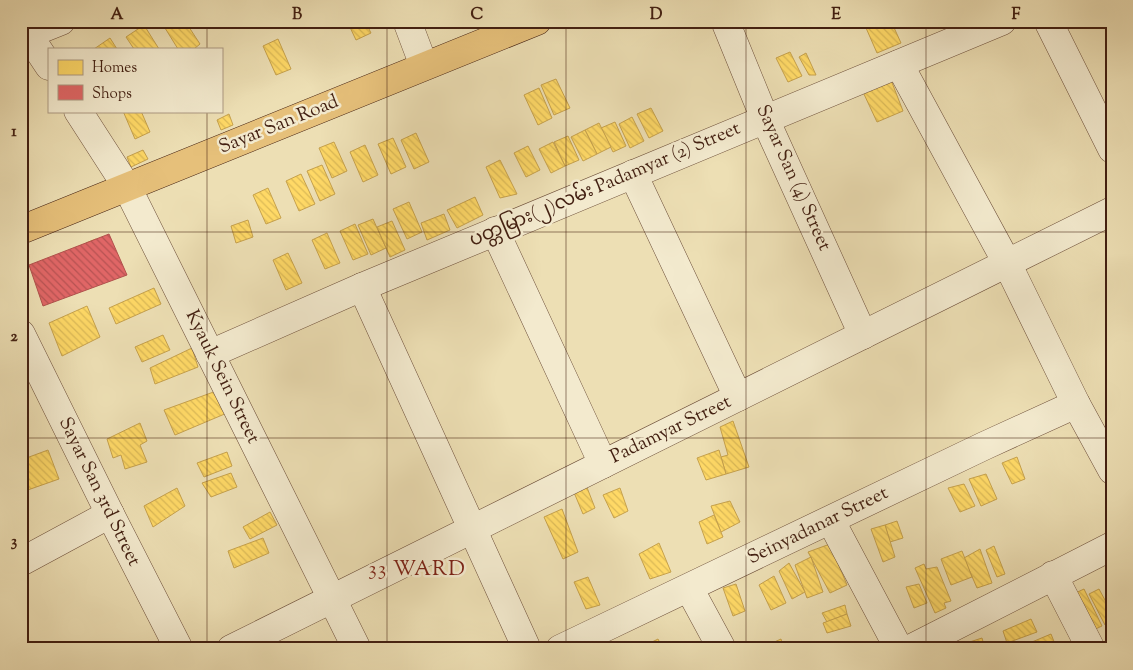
<svg xmlns="http://www.w3.org/2000/svg" width="1133" height="670" font-family="'Sorts Mill Goudy','Noto Sans Myanmar',serif">
<style>
.homes{fill:url(#homes-back-hatch);stroke:#c6a14c}
.shops{fill:url(#shops-back-hatch);stroke:#b1514c}
.lines{fill:none;stroke-linecap:round;stroke-linejoin:round}
.minor-casing{stroke:#6d4f3a;stroke-width:29}
.major-casing{stroke:#421f11;stroke-width:29}
.minor{stroke:#f3eace;stroke-width:28}
.major{stroke:#e6c07a;stroke-width:28}
.grid{fill:none;stroke:#421f11;stroke-width:1;stroke-opacity:0.55}
.labels{text-anchor:middle;dominant-baseline:central;stroke-width:5;stroke-linejoin:round;paint-order:stroke}
.street-label{font-size:19px;fill:#421f11;stroke:#f3eace}
.quarter-label{font-size:21px;letter-spacing:1px;fill:#7a1f14;stroke:#f3eace}
.neatline{fill:none;stroke:#421f11;stroke-width:2}
.grid-label{font-size:16px;text-anchor:middle;font-weight:bold;fill:#421f11}
</style>
<defs>
<pattern id="homes-back-hatch" width="6" height="6" patternUnits="userSpaceOnUse" patternTransform="scale(1.25)"><rect width="6" height="6" fill="#ffd966"/><path d="M-1 5l2 2M0 0l6 6M5-1l2 2" fill="none" stroke="#dcba57"/></pattern>
<pattern id="shops-back-hatch" width="6" height="6" patternUnits="userSpaceOnUse" patternTransform="scale(1.25)"><rect width="6" height="6" fill="#e06666"/><path d="M-1 5l2 2M0 0l6 6M5-1l2 2" fill="none" stroke="#b75353"/></pattern>
</defs>
<rect width="100%" height="100%" fill="#eddfb4"/>
<filter id="stains"><feTurbulence type="fractalNoise" baseFrequency=".004" numOctaves="4"/><feColorMatrix values="0 0 0 0 .2 0 0 0 0 .09 0 0 0 0 .02 0 0 0 .5 -.17"/></filter>
<radialGradient id="worn" r=".72"><stop offset=".6" stop-color="#630" stop-opacity="0"/><stop offset="1" stop-color="#630" stop-opacity=".3"/></radialGradient>
<!-- homes -->
<g class="homes">
<polygon points="175,21 185,21 200,44 194,49 178,49 165,28"/>
<polygon points="347,21 365,21 371,33 356,40"/>
<polygon points="863,21 891,21 901,43 877,53"/>
<polygon points="918,21 935,21 921,28"/>
<polygon points="144,25 159,49 134,49 126,37"/>
<polygon points="110,38 117,49 94,49"/>
<polygon points="278,39 291,69 276,75 263,46"/>
<polygon points="790,52 802,76 788,82 776,58"/>
<polygon points="806,53 816,75 809,75 799,57"/>
<polygon points="556,79 570,108 554,115 541,85"/>
<polygon points="891,80 903,111 877,122 863,92"/>
<polygon points="539,88 552,118 538,125 524,95"/>
<polygon points="651,108 663,131 649,138 637,114"/>
<polygon points="123,111 141,111 150,132 135,139"/>
<polygon points="229,114 233,125 221,130 217,120"/>
<polygon points="632,117 644,141 630,148 619,124"/>
<polygon points="615,122 626,146 613,152 601,128"/>
<polygon points="599,123 611,147 597,154 585,130"/>
<polygon points="585,130 597,154 583,161 571,137"/>
<polygon points="416,133 429,162 414,169 401,140"/>
<polygon points="568,136 579,160 565,166 554,142"/>
<polygon points="393,138 406,167 391,174 378,144"/>
<polygon points="334,142 347,171 332,178 319,148"/>
<polygon points="553,142 565,166 551,173 539,149"/>
<polygon points="365,145 378,175 363,182 350,152"/>
<polygon points="528,146 540,170 526,177 514,153"/>
<polygon points="143,150 148,159 131,167 127,157"/>
<polygon points="500,160 517,194 500,198 486,167"/>
<polygon points="322,165 335,194 320,201 307,171"/>
<polygon points="301,174 315,204 299,211 286,181"/>
<polygon points="268,188 281,218 266,224 253,195"/>
<polygon points="475,197 483,215 457,228 447,210"/>
<polygon points="409,202 422,232 407,239 393,209"/>
<polygon points="444,214 450,230 427,240 421,223"/>
<polygon points="373,219 386,248 371,255 358,225"/>
<polygon points="248,220 253,237 236,243 231,226"/>
<polygon points="392,221 405,250 390,257 377,227"/>
<polygon points="355,224 368,254 353,260 340,231"/>
<polygon points="327,233 340,263 325,269 312,240"/>
<polygon points="96,239 99,246 90,249 86,243"/>
<polygon points="288,253 302,283 286,290 273,260"/>
<polygon points="154,288 161,304 116,324 109,308"/>
<polygon points="87,306 100,337 62,356 49,323"/>
<polygon points="163,335 170,350 142,362 135,347"/>
<polygon points="192,348 198,367 155,384 150,368"/>
<polygon points="219,390 227,413 175,435 164,410"/>
<polygon points="733,421 749,467 726,474 721,457 728,455 720,427"/>
<polygon points="140,423 147,441 140,445 147,462 125,469 121,455 113,458 107,439"/>
<polygon points="48,450 59,479 22,492 21,460"/>
<polygon points="719,450 726,474 706,480 697,458"/>
<polygon points="227,452 232,466 204,477 197,463"/>
<polygon points="1017,457 1025,479 1012,484 1002,463"/>
<polygon points="231,473 237,487 211,497 202,483"/>
<polygon points="986,474 997,499 981,506 969,479"/>
<polygon points="964,484 975,506 960,512 948,488"/>
<polygon points="586,485 595,508 583,514 573,490"/>
<polygon points="177,488 185,506 153,527 144,506"/>
<polygon points="620,488 628,511 614,518 603,495"/>
<polygon points="730,501 740,522 721,532 711,506"/>
<polygon points="562,509 578,552 563,559 544,517"/>
<polygon points="270,512 277,525 250,539 243,527"/>
<polygon points="714,515 723,537 707,544 699,522"/>
<polygon points="897,521 903,538 890,542 885,525"/>
<polygon points="885,525 895,557 883,562 871,529"/>
<polygon points="263,538 269,553 234,568 228,551"/>
<polygon points="659,543 671,572 650,579 639,554"/>
<polygon points="830,544 847,585 830,593 808,552"/>
<polygon points="994,546 1005,574 997,577 986,550"/>
<polygon points="980,549 992,583 977,588 964,558"/>
<polygon points="962,551 972,577 951,585 941,559"/>
<polygon points="811,557 823,592 807,598 795,565"/>
<polygon points="789,563 805,592 792,599 779,571"/>
<polygon points="924,564 926,569 937,567 951,601 944,603 946,608 935,613 915,568"/>
<polygon points="774,576 786,603 771,610 759,585"/>
<polygon points="588,577 600,605 586,609 574,582"/>
<polygon points="736,584 745,611 733,616 723,588"/>
<polygon points="919,584 927,603 914,608 906,587"/>
<polygon points="1084,589 1102,626 1087,633 1069,596"/>
<polygon points="1099,589 1112,613 1112,621 1105,625 1089,594"/>
<polygon points="845,605 847,614 827,622 822,613"/>
<polygon points="847,614 851,626 827,633 823,623"/>
<polygon points="1031,619 1037,632 1007,643 1003,631"/>
<polygon points="1051,634 1057,649 1020,647"/>
<polygon points="982,638 985,649 954,647"/>
<polygon points="658,639 663,649 648,649 646,645"/>
<polygon points="781,639 783,647 759,649"/>
</g>
<!-- shops -->
<g class="shops">
<polygon points="109,234 127,275 43,306 29,265"/>
<polygon points="24,271 28,279 21,283 21,272"/>
</g>
<g class="lines">
<!-- minor casing -->
<g class="minor-casing">
<g id="minor">
<polyline points="407,21 424,66"/>
<polyline points="725,21 765,119 863,335"/>
<polyline points="1048,21 1112,149"/>
<polyline points="21,24 49,66"/>
<polyline points="21,37 61,21"/>
<polyline points="899,64 1007,263 1076,404 1112,470"/>
<polyline points="78,111 127,187 357,649"/>
<polyline points="633,174 738,397"/>
<polyline points="495,231 603,464"/>
<polyline points="362,287 527,649"/>
<polyline points="21,334 110,514 179,649"/>
<polyline points="210,354 362,287 1002,21"/>
<polyline points="831,521 899,649"/>
<polyline points="21,562 110,514"/>
<polyline points="1053,575 1091,649"/>
<polyline points="689,588 722,649"/>
<polyline points="231,649 1112,211"/>
<polyline points="560,649 984,446 1076,404"/>
<polyline points="910,649 1112,546"/>
</g>
</g>
<!-- major casing -->
<g class="major-casing">
<polyline id="major" points="21,230 537,21"/>
</g>
<!-- minor -->
<use href="#minor" class="minor"/>
<!-- major -->
<use href="#major" class="major"/>
</g>
<!-- grid -->
<path class="grid" d="M207 21V49M387 21V649M566 21V649M746 21V649M926 21V649M207 111V649M21 232H1112M21 438H1112"/>
<g class="labels">
<!-- street labels -->
<g class="street-label">
<text transform="translate(279 125) rotate(-22)">Sayar San Road</text>
<text transform="translate(793 178) rotate(66)">Sayar San (4) Street</text>
<text transform="translate(605 185) rotate(-23)">ပတ္တမြား(၂)လမ်း Padamyar (2) Street</text>
<text transform="translate(222 377) rotate(64)">Kyauk Sein Street</text>
<text transform="translate(671 430) rotate(-26)">Padamyar Street</text>
<text transform="translate(99 492) rotate(64)">Sayar San 3rd Street</text>
<text transform="translate(818 526) rotate(-26)">Seinyadanar Street</text>
</g>
<!-- quarter labels -->
<g class="quarter-label">
<text x="417" y="570">33 WARD</text>
</g>
</g>
<!-- margin -->
<rect width="1133" height="670" fill="none" stroke="#eddfb4" stroke-width="55"/>
<!-- legend -->
<rect x="48" y="48" width="175" height="65" fill="#f3eace" stroke="#ac9982"/>
<rect x="58" y="60" width="25" height="15" fill="#ffd966" stroke="#ac9982"/>
<text x="92" y="72" font-size="15" fill="#421f11">Homes</text>
<rect x="58" y="85" width="25" height="15" fill="#e06666" stroke="#ac9982"/>
<text x="92" y="98" font-size="15" fill="#421f11">Shops</text>
<rect x="28" y="28" width="1078" height="614" class="neatline"/>
<g class="grid-label">
<text x="117" y="19">A</text>
<text x="297" y="19">B</text>
<text x="477" y="19">C</text>
<text x="656" y="19">D</text>
<text x="836" y="19">E</text>
<text x="1016" y="19">F</text>
<text x="14" y="136">1</text>
<text x="14" y="341">2</text>
<text x="14" y="546">3</text>
</g>
<rect width="100%" height="100%" filter="url(#stains)"/>
<rect width="100%" height="100%" fill="url(#worn)"/>
</svg>
